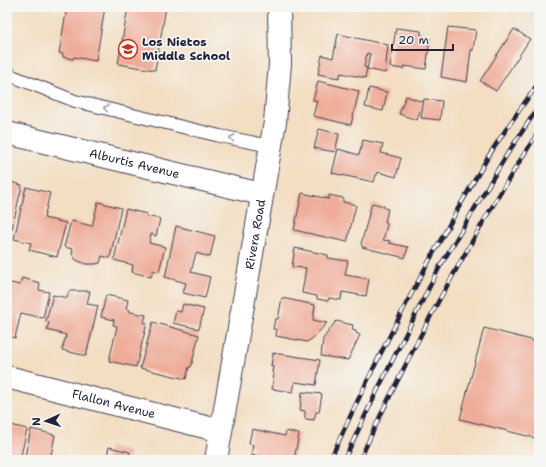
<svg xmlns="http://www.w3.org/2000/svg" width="546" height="467" font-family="'Shantell Sans',sans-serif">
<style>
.building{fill:#efac98}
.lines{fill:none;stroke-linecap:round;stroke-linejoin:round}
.lane-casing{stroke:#413e4f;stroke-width:14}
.street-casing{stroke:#413e4f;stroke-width:24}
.secondary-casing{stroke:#413e4f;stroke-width:24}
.lane{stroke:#fff;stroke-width:12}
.street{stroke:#fff;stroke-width:22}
.secondary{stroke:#fff;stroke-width:22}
.rail-casing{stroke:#22223b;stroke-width:4.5}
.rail{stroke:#f6f6f2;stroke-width:3;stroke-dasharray:9;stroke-linecap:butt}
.oneway{stroke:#9c9ca7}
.labels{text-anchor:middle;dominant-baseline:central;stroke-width:3.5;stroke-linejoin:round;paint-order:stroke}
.poi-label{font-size:12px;font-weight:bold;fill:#22223b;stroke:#f6f6f2;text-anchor:start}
.street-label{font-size:12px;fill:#22223b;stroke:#f6f6f2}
</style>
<rect width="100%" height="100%" fill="#f6f6f2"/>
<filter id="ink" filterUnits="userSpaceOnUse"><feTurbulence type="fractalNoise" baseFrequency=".025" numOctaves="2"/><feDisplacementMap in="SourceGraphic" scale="8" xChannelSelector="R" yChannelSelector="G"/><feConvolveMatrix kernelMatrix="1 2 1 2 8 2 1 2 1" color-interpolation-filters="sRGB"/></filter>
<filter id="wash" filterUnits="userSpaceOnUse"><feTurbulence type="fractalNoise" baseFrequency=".012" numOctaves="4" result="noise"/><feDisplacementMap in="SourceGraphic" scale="16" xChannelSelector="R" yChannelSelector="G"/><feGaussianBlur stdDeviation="0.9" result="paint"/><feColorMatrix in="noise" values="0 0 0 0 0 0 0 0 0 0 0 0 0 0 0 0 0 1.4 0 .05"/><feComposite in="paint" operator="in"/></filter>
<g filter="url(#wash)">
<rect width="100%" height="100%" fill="#f3dec2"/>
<g id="blocks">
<!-- building -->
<g class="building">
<polygon points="67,7 105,7 96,61 74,57 73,59 63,57 63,54 59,53"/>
<polygon points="128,7 166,7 155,70 118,64"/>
<polygon points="448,27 476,30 473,50 471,50 467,82 441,77"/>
<polygon points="396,28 421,31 421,37 430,38 426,69 404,66 403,69 390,67"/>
<polygon points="514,29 530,39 496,91 480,81"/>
<polygon points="338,34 388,45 385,73 367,69 370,54 367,53 364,67 367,68 365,78 341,73 339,78 318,74 322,55 333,58"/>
<polygon points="318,81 359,91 351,125 313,116 317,101 313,100"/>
<polygon points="369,88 387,92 383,111 365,107"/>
<polygon points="406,96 423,102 417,120 399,114"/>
<polygon points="424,99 442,101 440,120 421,118"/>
<polygon points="319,129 339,134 335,152 314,148"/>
<polygon points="363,140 383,144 381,153 401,158 396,177 378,172 377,175 376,175 374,182 332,173 338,149 359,155"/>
<polygon points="7,181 22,185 12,229 7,228"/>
<polygon points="26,187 50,193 44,218 66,223 57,257 29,250 31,243 14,239"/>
<polygon points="302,193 329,199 329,195 343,198 343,202 356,205 347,242 294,230"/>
<polygon points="98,202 121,208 110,258 102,256 100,263 95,264 86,264 76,260 72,254 73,249 64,247 71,221 92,226"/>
<polygon points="372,203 384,206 384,208 388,209 385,222 387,222 387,225 383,240 390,241 389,243 408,247 405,258 362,247 362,245 361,244"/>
<polygon points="126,209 147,214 146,216 160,219 156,236 151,234 149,243 165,247 159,272 153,270 151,277 132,272 133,265 114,260"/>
<polygon points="176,226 215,236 210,257 196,253 191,272 210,277 205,298 183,293 186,283 165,277"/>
<polygon points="295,248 328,255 328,258 348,261 345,275 369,279 366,296 342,292 341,300 329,298 328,301 317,299 317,296 302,293 306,268 292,267"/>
<polygon points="22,278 40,283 39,290 49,292 43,318 21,313 15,338 7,336 7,282 20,285"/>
<polygon points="69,291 90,291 87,304 98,306 86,356 62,350 66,335 47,330 49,322 46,321 53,295 67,298"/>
<polygon points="106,295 128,300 126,309 130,310 130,312 146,315 144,323 147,323 136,367 109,361 117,326 113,325 114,320 101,317"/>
<polygon points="282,298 315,305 313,320 327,323 313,338 307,342 276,336 277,330 273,329 275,319 278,319"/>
<polygon points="183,304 204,309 199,329 173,323 176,311 181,312"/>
<polygon points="336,321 353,325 352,330 356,331 356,333 360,335 348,360 321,356 323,339"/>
<polygon points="153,322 199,335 191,367 189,367 186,379 140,368"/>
<polygon points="484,328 539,342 539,439 460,419"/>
<polygon points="273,353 320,360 316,385 295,382 293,392 272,389 274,374 272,373 273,366 271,366"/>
<polygon points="302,392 322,394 319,412 316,412 314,420 305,419 305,411 300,410"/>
<polygon points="7,424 27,429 20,460 7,460"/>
<polygon points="31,429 55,435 50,460 24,460"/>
<polygon points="252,429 285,436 286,431 299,434 294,460 278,460 251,455 253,445 249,444"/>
<polygon points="109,447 130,452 128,460 106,460"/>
</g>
</g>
</g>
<g filter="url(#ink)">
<use href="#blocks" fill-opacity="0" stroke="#413e4f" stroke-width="1"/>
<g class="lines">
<!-- lane casing -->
<g class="lane-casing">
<polyline id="lane" points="7,72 12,76 75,101 220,136 270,146"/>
</g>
<!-- street casing -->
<g class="street-casing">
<g id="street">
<path id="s1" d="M7 133 261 194"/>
<path id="s2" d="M7 377 221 431"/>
</g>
</g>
<!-- secondary casing -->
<g class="secondary-casing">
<g id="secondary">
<path id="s3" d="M216 460 275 122 280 64 279 7"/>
</g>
</g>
<!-- lane -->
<use href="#lane" class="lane"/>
<!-- street -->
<use href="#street" class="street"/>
<!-- secondary -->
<use href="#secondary" class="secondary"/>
<!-- rail casing -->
<g class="rail-casing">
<g id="rail">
<path d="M330 460C377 356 430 255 488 157 504 131 522 107 539 82"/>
<polyline points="344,460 376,393 439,268 506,156 539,106"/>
<path d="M360 460C383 407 410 356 437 304 469 246 502 187 539 131"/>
</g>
</g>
<!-- rail -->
<use href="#rail" class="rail"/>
</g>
<!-- one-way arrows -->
<defs><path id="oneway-chevron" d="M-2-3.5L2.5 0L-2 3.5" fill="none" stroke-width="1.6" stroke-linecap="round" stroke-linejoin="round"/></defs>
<g class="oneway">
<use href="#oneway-chevron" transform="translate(106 108) rotate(-166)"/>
<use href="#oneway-chevron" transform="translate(232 138) rotate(-168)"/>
</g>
</g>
<!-- icons -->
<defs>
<g id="school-ring" transform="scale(1)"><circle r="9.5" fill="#f6f6f2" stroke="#c8321e" stroke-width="1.5"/><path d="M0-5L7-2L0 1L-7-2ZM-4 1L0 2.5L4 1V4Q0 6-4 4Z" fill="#c8321e"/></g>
</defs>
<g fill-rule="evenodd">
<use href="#school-ring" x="128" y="49"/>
</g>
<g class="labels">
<!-- poi labels -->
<g class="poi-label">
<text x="142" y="42">Los Nietos<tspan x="142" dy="14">Middle School</tspan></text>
</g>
<!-- street labels -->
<g class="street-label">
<text stroke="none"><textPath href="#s1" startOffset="131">Alburtis Avenue</textPath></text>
<text stroke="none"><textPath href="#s3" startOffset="229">Rivera Road</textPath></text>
<text stroke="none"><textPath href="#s2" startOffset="110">Flallon Avenue</textPath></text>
</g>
</g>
<!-- margin -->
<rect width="546" height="467" fill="none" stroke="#f6f6f2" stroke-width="24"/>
<!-- north arrow -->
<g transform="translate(46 421) rotate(267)" stroke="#f6f6f2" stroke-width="3" paint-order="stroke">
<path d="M0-3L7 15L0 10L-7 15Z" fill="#22223b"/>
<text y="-6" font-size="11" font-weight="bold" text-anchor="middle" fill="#22223b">N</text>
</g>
<!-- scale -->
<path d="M392 44v6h61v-6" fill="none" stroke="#22223b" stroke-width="2"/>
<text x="398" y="44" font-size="12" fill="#22223b" stroke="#f6f6f2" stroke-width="3" paint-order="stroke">20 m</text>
</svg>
